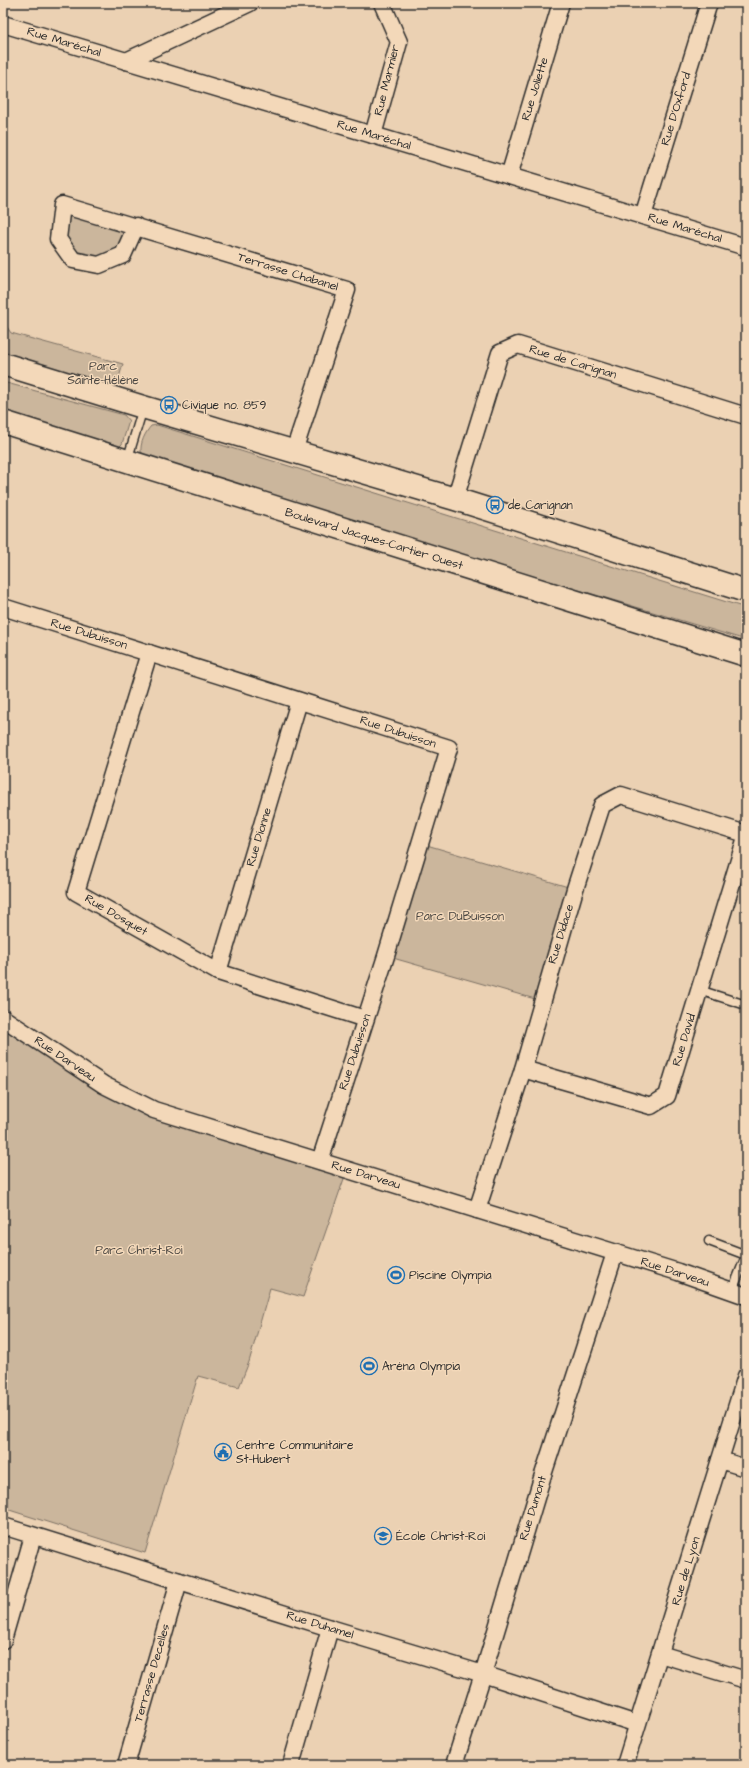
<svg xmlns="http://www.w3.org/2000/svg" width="749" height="1768" font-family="'Architects Daughter',sans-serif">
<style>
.green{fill:#cbb69c;stroke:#7b7064}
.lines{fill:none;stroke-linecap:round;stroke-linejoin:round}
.lane-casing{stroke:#2b2b2b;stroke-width:11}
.street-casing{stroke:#2b2b2b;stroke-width:19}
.secondary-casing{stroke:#2b2b2b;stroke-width:25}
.lane{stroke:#f3d8b9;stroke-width:8}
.street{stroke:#f3d8b9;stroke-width:16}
.secondary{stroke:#f3d8b9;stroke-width:22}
.labels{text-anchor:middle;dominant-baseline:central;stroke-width:3;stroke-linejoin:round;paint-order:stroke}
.street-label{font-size:12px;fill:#2b2b2b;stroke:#f3d8b9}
.park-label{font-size:12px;fill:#4b4742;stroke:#f3d8b9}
.poi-label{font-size:12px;fill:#2b2b2b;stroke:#f3d8b9;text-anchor:start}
</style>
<rect width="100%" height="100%" fill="#ebd1b3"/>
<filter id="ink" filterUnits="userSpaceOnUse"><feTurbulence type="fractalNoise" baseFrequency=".025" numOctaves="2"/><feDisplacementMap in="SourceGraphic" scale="8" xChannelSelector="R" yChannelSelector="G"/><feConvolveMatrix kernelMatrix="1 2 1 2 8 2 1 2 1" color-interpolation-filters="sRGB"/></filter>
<g filter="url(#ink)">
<!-- green -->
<g class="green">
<polygon points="67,213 128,231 116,250 98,259 77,254 64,237"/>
<polygon points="3,321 11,333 123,364 115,391 3,358"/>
<polygon points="3,382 124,415 129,421 122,444 119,447 114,448 3,414"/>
<path d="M157 425 746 608V640L416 541 148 457 141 452C140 443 145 433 151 426Z"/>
<polygon points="420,843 575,889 542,1001 386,956"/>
<polygon points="3,1018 104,1085 347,1170 303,1297 270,1288 249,1362 239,1387 198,1376 145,1553 3,1508"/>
</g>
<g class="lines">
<!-- lane casing -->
<g class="lane-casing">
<g id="lane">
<polyline points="127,461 143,408"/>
<polyline points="699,990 746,1005"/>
<polyline points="709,1241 746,1255"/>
<polyline points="732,1291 746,1256"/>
</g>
</g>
<!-- street casing -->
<g class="street-casing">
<g id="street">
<polyline points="3,24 746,247"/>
<polyline points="126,61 250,3"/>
<polyline points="373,135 399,42 382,3"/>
<polyline points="509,176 561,3"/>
<polyline points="643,216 709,3"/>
<polyline points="136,226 123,255 99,265 73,260 58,239 62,205 347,290 294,451"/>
<polyline points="455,499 500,353 518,345 746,416"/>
<polyline points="3,607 449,748 386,956 320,1161"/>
<polyline points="149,653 76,892 218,972 365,1019"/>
<polyline points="218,972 299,701"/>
<polyline points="3,1018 104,1085 154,1110 678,1272 746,1296"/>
<polyline points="523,1069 651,1106 667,1096 746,837"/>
<polyline points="477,1210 523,1069 575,889 602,805 621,795 746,834"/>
<polyline points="720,1460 746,1468"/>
<polyline points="3,1526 330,1628 483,1674 637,1724"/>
<polyline points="3,1640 33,1536"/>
<polyline points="660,1654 746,1680"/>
<polyline points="126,1765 179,1581"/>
<polyline points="291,1765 330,1628"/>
<polyline points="454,1765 483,1674 542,1478 615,1253"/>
<polyline points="625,1765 746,1376"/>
</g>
</g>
<!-- secondary casing -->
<g class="secondary-casing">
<g id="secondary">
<polyline points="3,364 143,407 455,499 746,591"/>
<polyline points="3,422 746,655"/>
</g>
</g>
<!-- lane -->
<use href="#lane" class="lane"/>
<!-- street -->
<use href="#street" class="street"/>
<!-- secondary -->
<use href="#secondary" class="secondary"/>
</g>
</g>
<!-- icons -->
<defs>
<g id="bus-ring" transform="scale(0.9)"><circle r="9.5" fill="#f3d8b9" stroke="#1f6fb2" stroke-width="1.5"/><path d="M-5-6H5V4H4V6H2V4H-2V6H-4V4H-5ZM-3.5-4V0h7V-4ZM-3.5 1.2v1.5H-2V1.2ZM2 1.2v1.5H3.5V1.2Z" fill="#1f6fb2"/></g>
<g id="stadium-ring" transform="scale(0.9)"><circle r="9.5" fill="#f3d8b9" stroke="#1f6fb2" stroke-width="1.5"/><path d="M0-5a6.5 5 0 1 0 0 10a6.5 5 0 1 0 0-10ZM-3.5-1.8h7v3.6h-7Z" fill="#1f6fb2"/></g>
<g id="civic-ring" transform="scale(0.9)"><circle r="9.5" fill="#f3d8b9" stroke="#1f6fb2" stroke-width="1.5"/><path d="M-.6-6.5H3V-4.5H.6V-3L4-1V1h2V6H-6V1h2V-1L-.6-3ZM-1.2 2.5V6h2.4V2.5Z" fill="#1f6fb2"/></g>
<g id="school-ring" transform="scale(0.9)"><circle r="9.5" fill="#f3d8b9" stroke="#1f6fb2" stroke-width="1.5"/><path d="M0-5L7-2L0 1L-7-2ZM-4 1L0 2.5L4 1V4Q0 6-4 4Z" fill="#1f6fb2"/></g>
</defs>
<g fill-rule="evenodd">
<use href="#bus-ring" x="169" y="405"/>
<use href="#bus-ring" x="495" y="505"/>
<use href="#stadium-ring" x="396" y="1275"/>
<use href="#stadium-ring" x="369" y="1366"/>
<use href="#civic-ring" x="223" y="1452"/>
<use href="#school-ring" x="383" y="1536"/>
</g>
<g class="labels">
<!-- street labels -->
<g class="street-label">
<text transform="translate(64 42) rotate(17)">Rue Maréchal</text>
<text transform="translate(387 80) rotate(-76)">Rue Marmier</text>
<text transform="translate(535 89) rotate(-73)">Rue Joliette</text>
<text transform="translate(676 109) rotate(-73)">Rue D'Oxford</text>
<text transform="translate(374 135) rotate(17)">Rue Maréchal</text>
<text transform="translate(685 228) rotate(17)">Rue Maréchal</text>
<text transform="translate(288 272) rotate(17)">Terrasse Chabanel</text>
<text transform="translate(573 362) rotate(17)">Rue de Carignan</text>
<text transform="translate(374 539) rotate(17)">Boulevard Jacques-Cartier Ouest</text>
<text transform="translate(89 634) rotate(17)">Rue Dubuisson</text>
<text transform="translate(398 732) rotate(18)">Rue Dubuisson</text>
<text transform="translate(259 837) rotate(-73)">Rue Dionne</text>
<text transform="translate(116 915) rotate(30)">Rue Dosquet</text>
<text transform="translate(561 934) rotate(-73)">Rue Didace</text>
<text transform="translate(684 1040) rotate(-73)">Rue David</text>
<text transform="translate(355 1052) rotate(-72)">Rue Dubuisson</text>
<text transform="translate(65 1059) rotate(34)">Rue Darveau</text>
<text transform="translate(366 1175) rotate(17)">Rue Darveau</text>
<text transform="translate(675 1272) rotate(18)">Rue Darveau</text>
<text transform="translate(533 1508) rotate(-73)">Rue Dumont</text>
<text transform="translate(686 1571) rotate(-73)">Rue de Lyon</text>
<text transform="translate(320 1625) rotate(17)">Rue Duhamel</text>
<text transform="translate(152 1673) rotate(-74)">Terrasse Decelles</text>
</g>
<!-- park labels -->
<g class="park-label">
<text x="103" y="366">Parc<tspan x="103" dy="14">Sainte-Hélène</tspan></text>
<text x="460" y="916">Parc DuBuisson</text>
<text x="139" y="1250">Parc Christ-Roi</text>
</g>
<!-- poi labels -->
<g class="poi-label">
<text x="182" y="405">Civique no. 859</text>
<text x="508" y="505">de Carignan</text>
<text x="409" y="1275">Piscine Olympia</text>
<text x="382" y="1366">Aréna Olympia</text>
<text x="236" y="1445">Centre Communitaire<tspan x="236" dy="14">St-Hubert</tspan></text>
<text x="396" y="1536">École Christ-Roi</text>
</g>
</g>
<!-- margin -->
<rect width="749" height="1768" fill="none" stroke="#f3d8b9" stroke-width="16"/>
<rect x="8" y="8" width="733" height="1752" fill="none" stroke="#2b2b2b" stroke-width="1.5" filter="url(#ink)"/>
</svg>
